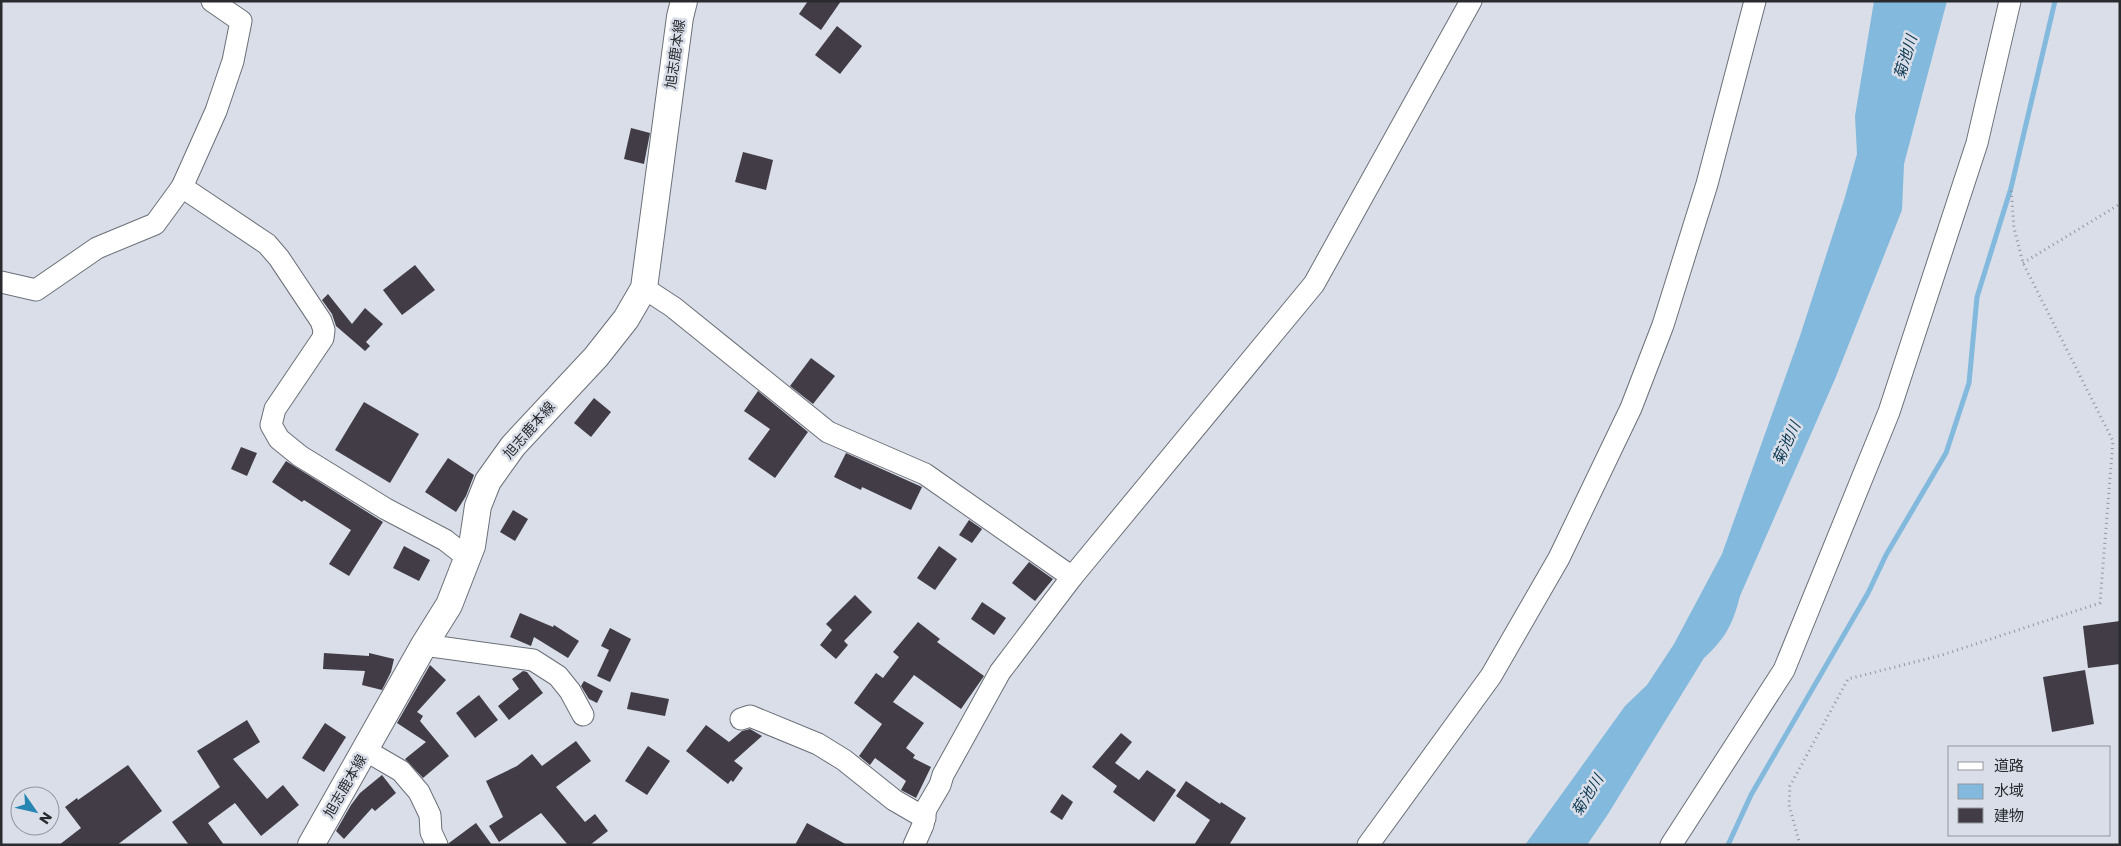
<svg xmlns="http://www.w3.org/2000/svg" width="2121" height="846" font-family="Poppins,'Noto Sans JP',sans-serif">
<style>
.water{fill:#82b9dd}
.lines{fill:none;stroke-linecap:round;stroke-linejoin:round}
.stream{stroke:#82b9dd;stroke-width:5}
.building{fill:#413c45}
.minor-casing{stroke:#6a6f78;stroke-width:23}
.major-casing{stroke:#6a6f78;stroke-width:28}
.path{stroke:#92969d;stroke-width:3;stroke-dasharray:1 4;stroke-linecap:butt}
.minor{stroke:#fff;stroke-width:21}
.major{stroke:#fff;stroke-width:26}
.labels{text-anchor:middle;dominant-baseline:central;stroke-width:5;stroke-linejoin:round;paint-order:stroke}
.street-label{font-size:14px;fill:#292b2f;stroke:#d9dee8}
.water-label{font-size:15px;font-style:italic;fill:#08364f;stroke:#d9dee8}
</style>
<rect width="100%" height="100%" fill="#d9dee8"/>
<!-- water -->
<path class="water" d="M1874 1H1947L1904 164 1902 210 1835 379 1740 596C1733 624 1725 639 1704 658L1608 814 1587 845H1525L1625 706 1647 685 1674 644 1722 554 1800 336 1845 197 1857 154 1855 116Z"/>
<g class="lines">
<!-- stream -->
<polyline class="stream" points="1728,845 1751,795 1868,593 1886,555 1946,453 1969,383 1977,297 2011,188 2055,1"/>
</g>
<!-- building -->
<g class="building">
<polygon points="808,1 841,1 821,30 799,14"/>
<polygon points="837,26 862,46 840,74 815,55"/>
<polygon points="631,128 650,133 644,164 624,159"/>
<polygon points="743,152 773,160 766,190 735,182"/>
<polygon points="415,265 435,290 402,315 383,290"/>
<polygon points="328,294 352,324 365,308 383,324 366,342 370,346 365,351 336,326 332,314 322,300"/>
<polygon points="811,358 835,376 813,404 790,386"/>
<polygon points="758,391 808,432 775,478 748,459 770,429 744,411"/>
<polygon points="594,398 611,412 591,437 574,423"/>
<polygon points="364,402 419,434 390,483 335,450"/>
<polygon points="241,447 257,453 247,476 231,469"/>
<polygon points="846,453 922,487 911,510 862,487 861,490 834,477"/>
<polygon points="448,458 474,475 466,496 456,512 425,492"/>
<polygon points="286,461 383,522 349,576 329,564 351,530 304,500 302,502 272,482"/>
<polygon points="513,510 528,519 515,541 500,532"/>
<polygon points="969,520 982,529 972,543 959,535"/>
<polygon points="404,546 430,560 419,581 393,568"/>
<polygon points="939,546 957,559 935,590 917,578"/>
<polygon points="1029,562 1053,579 1035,601 1012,583"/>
<polygon points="855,595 872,612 844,641 848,645 836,659 820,645 832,630 826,624"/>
<polygon points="982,602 1006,618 994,635 971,619"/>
<polygon points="520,613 553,627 554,625 579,641 568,658 534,637 531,646 510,637"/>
<polygon points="2120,621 2120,664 2088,668 2083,626"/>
<polygon points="918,622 940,639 937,642 984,676 961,709 914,675 893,702 924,723 906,748 915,755 913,758 931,767 916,798 901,790 906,781 875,758 870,765 859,756 882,724 854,703 876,673 883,678 899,657 893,652"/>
<polygon points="610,628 631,639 610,682 597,676 609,650 601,646"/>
<polygon points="324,653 369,656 369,653 394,659 391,672 382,690 362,685 365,671 323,669"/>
<polygon points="430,665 446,680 417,712 423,716 420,721 449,756 423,778 405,759 426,742 397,723"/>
<polygon points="2085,670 2094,724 2052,732 2043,677"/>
<polygon points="523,671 527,672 543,693 509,720 498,706 519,689 512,679"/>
<polygon points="584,681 603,691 597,703 589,699 581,686"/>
<polygon points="631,692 669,699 665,716 627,709"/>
<polygon points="479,695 498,720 475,738 456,713"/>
<polygon points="247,720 260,742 233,759 267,799 283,785 299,805 261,836 235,803 208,823 224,845 189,845 172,822 220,787 197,751"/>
<polygon points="325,723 346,737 324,772 302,758"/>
<polygon points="706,725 729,742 742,731 750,729 762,736 734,761 743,768 733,782 731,780 728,784 686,751"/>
<polygon points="1121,733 1132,742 1115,763 1139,780 1147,770 1176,790 1154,822 1113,792 1117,786 1092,767"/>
<polygon points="576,741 591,761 556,787 585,822 595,814 608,831 590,845 568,845 541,813 499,842 489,826 503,817 486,781 517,766 532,754 542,766"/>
<polygon points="648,746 670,761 647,795 625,781"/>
<polygon points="128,765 162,811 117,845 59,845 81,828 65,807 77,798 78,800"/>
<polygon points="382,775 396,793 375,811 372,808 344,839 336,831 351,805 360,793"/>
<polygon points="1186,781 1220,804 1221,802 1246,818 1229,845 1194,845 1210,820 1176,796"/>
<polygon points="1062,794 1073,802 1062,820 1050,812"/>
<polygon points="476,823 492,845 449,845 449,843"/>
<polygon points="807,823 847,845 795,845"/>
</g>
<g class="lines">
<!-- minor casing -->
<g class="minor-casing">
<g id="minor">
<polyline points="212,1 241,21 233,61 216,111 182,187 267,244 279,258 321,321 324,330 323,338 275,409 271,425 279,439 300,456 386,509 445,540 468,558"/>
<polyline points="1,282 36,290 97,248 155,224 182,187"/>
<polyline points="644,288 673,307 828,432 925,474 1072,577 1000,672 943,775 940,785 926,809 923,825 914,845"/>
<polyline points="1072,577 1314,284 1471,1"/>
<polyline points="424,645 533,660 558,676 570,691 583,715"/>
<polyline points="741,719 750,716 818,744 844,760 894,800 925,818"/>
<polyline points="365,750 401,771 419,792 430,815 431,832 437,845"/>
<polyline points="1368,845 1491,676 1559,558 1631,408 1663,325 1707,184 1755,1"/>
<polyline points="1671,845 1784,670 1889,412 1977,143 2010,1"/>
</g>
</g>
<!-- major casing -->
<g class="major-casing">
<polyline id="major" points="311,845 424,645 449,605 472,546 478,506 488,481 513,446 596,357 626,319 644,288 680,17 684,1"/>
</g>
<!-- path -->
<g class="path">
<polyline points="2023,263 2120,204"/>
<polyline points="1800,845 1789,805 1790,786 1848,679 1942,655 2100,603 2113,441 2023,263 2014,228 2011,188"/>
</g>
<!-- minor -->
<use href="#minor" class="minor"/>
<!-- major -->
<use href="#major" class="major"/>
</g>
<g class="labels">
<!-- street labels -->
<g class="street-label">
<text transform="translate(675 54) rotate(-82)">旭志鹿本線</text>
<text transform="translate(529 430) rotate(-49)">旭志鹿本線</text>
<text transform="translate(345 786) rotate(-60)">旭志鹿本線</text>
</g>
<!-- water labels -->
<g class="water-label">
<text transform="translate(1905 57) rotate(-73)">菊池川</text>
<text transform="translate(1786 443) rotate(-65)">菊池川</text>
<text transform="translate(1587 795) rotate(-58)">菊池川</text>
</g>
</g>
<!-- border -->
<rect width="2121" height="846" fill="none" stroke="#292b2f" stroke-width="5"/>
<!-- legend -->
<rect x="1948" y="746" width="162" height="90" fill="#d9dee8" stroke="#93969e"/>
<rect x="1958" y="762" width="25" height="8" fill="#ffffff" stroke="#93969e"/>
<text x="1994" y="771" font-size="15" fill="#292b2f">道路</text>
<rect x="1958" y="784" width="25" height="15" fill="#82b9dd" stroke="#93969e"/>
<text x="1994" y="796" font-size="15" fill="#292b2f">水域</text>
<rect x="1958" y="808" width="25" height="15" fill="#413c45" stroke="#93969e"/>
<text x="1994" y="821" font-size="15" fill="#292b2f">建物</text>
<!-- north arrow -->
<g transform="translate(35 811) rotate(124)"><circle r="24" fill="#d9dee8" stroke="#93969e"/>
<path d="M0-4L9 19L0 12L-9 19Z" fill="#2685b1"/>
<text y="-8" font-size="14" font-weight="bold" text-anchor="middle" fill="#292b2f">N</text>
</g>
</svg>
